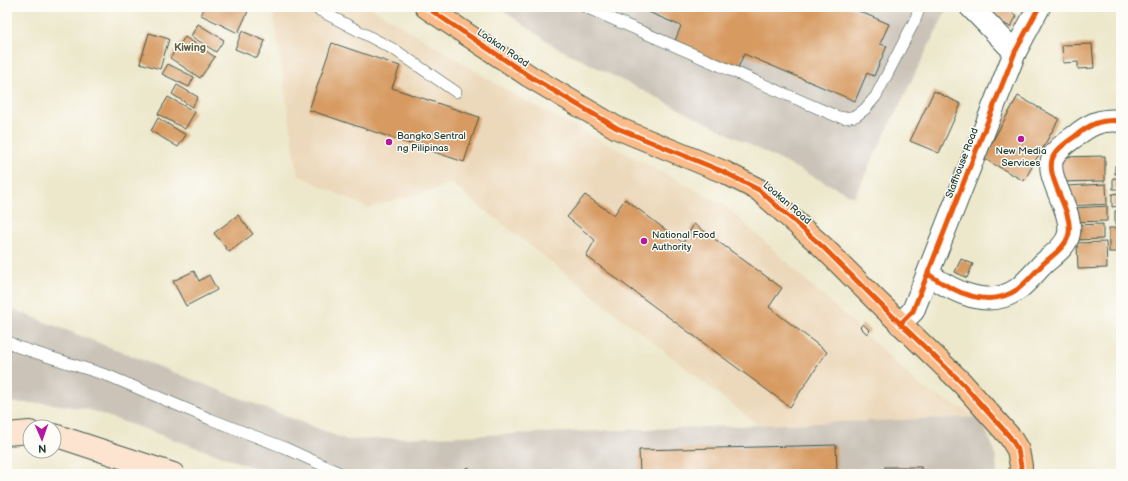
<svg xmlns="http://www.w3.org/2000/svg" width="1128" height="481" font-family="'Balsamiq Sans',sans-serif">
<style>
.built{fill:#ecd8ba}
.industrial{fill:#cbc3b8}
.building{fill:#d79a61}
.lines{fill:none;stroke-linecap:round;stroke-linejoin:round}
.service-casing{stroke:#3e574b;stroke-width:12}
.minor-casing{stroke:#3e574b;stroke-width:24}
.secondary-casing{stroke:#3e574b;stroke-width:24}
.primary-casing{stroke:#3e574b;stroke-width:24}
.service{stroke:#fff;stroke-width:11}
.minor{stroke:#fff;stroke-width:22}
.secondary{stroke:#fde4d0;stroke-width:22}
.primary{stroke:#f9bc8a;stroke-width:22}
.cycleway-casing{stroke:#fdfcf7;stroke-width:8}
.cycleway{stroke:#e8590c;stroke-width:5}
.poi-dot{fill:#b5179e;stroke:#fdfcf7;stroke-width:1.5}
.labels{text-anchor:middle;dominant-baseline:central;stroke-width:3;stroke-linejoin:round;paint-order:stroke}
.street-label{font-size:10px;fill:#1f3d34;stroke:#fdfcf7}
.poi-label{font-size:10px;fill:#1f3d34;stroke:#fdfcf7;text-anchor:start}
.neighbourhood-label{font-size:11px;font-weight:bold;fill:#5f5e44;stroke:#fdfcf7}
</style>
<rect width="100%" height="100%" fill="#fdfcf7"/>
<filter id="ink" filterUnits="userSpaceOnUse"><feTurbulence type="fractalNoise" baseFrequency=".025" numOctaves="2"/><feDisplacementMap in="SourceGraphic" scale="8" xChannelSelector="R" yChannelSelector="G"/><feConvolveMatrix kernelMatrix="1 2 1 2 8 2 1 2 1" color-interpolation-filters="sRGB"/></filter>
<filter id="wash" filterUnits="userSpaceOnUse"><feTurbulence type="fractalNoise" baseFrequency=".012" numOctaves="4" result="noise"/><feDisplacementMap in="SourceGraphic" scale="16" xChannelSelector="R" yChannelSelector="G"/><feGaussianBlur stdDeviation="0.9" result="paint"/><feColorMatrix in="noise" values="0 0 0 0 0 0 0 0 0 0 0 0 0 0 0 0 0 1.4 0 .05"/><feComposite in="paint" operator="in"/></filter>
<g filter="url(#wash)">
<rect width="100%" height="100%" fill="#ede8cc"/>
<!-- built -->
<polygon class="built" points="272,7 370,7 518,97 726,206 924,389 980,417 758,425 452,184 368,208 298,175"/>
<!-- industrial -->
<g class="industrial">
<polygon points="498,7 948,7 854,197 554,46"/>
<polygon points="7,307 347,440 980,417 995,452 997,470 996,474 272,474 87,409 46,403 7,403"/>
</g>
<g id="blocks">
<!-- building -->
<g class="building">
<polygon points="205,7 250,7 238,33 201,15"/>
<polygon points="637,7 849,7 889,24 880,44 887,46 874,76 867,73 855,101 744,54 737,70 674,43 681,26"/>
<polygon points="995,7 1003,7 1017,16 1010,27 990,15"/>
<polygon points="198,24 224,40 216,52 191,36"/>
<polygon points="242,31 265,41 257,58 235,49"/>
<polygon points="149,33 169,39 160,69 140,63"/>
<polygon points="185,37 215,57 200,78 170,58"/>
<polygon points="332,43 400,66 392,88 479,117 464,162 309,110"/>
<polygon points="1092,44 1094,68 1078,69 1078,62 1063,63 1062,45"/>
<polygon points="168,64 194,77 189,87 162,74"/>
<polygon points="177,85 198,97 192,107 172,94"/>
<polygon points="934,91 961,104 939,153 910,141"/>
<polygon points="1018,96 1059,119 1024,181 983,158"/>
<polygon points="168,97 195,112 185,129 158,114"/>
<polygon points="158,118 186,135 178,147 151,131"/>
<polygon points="1105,156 1105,181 1062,182 1061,157"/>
<rect x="1115" y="166" width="6" height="8"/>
<rect x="1113" y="178" width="8" height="11"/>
<polygon points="1106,184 1107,204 1067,206 1066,186"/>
<polygon points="1121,193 1121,206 1112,207 1112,194"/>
<polygon points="585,195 614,215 625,199 683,243 694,224 782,288 769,307 827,352 790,407 586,256 595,240 567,217"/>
<polygon points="1107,206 1107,221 1073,222 1073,208"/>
<rect x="1115" y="211" width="6" height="14"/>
<polygon points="238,215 253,234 229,252 214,233"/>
<polygon points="1103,224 1103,239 1075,240 1075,225"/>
<rect x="1109" y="228" width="12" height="24"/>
<polygon points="1106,242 1107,268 1078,269 1077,243"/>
<polygon points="961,259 973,264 967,278 955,272"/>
<polygon points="194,271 199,281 209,275 217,290 186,306 173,281"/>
<polygon points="863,324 870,331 867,334 860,327"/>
<polygon points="836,445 837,474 640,474 639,450"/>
<polygon points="468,467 476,474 462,474"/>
<rect x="885" y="467" width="36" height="7"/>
</g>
</g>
</g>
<g filter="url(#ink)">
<use href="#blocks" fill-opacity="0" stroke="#3e574b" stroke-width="1"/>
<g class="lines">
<!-- service casing -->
<g class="service-casing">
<g id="service">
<polyline points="315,7 317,9 395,50 456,92"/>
<polyline points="585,7 836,116 845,118 856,116 865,109 876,96 915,20 920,7"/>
<polyline points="7,341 18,347 109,376 210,419 283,447 342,474"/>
</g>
</g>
<!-- minor casing -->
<g class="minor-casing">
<g id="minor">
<polyline points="971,7 1015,52"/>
<path d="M928 274C954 292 988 310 1018 289 1027 282 1036 271 1044 263 1053 255 1067 246 1069 233 1073 208 1042 175 1054 155 1059 147 1067 142 1074 137 1090 124 1100 119 1121 121"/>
<polyline points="900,324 913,311 1015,52 1039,7"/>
</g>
</g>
<!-- secondary casing -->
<g class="secondary-casing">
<g id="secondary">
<polyline points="7,434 30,432"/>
<polyline points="54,435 173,474"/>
</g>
</g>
<!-- primary casing -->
<g class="primary-casing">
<polyline id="primary" points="426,7 529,76 617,128 724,172 759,190 823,247 879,303 962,383 1010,437 1018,450 1021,466 1020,474"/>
</g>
<!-- service -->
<use href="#service" class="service"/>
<!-- minor -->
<use href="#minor" class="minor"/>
<!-- secondary -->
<use href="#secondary" class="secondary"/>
<!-- primary -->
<use href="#primary" class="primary"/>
<!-- cycleway casing -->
<g class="cycleway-casing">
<g id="cycleway">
<polyline points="426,7 529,76 617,128 724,172 759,190 823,247 879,303 962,383 1010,437 1018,450 1021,466 1020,474"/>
<path d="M928 274C954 292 988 310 1018 289 1027 282 1036 271 1044 263 1053 255 1067 246 1069 233 1073 208 1042 175 1054 155 1059 147 1067 142 1074 137 1090 124 1100 119 1121 121"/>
<polyline points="900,324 913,311 1015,52 1039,7"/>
</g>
</g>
<!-- cycleway -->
<use href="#cycleway" class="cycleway"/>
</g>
</g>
<!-- markers -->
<g class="poi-dot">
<circle cx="1021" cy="139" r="4"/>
<circle cx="389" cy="142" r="4"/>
<circle cx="644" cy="241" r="4"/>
</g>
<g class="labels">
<!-- street labels -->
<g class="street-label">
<text transform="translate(503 48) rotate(34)">Loakan Road</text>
<text transform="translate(962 163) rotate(-69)">Staffhouse Road</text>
<text transform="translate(787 203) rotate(41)">Loakan Road</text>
</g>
<!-- poi labels -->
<g class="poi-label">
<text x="397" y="136">Bangko Sentral<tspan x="397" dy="12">ng Pilipinas</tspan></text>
<text x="1021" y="151" text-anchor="middle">New Media<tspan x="1021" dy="12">Services</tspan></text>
<text x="652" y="235">National Food<tspan x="652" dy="12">Authority</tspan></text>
</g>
<!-- neighbourhood labels -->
<g class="neighbourhood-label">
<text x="190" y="47">Kiwing</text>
</g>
</g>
<!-- margin -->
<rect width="1128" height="481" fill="none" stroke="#fdfcf7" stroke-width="24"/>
<!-- north arrow -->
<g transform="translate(42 439) rotate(178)"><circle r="19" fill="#fdfcf7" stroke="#a4b0a9"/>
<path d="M0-3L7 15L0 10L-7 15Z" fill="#b5179e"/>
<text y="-6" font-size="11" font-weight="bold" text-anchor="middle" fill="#1f3d34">N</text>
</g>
</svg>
